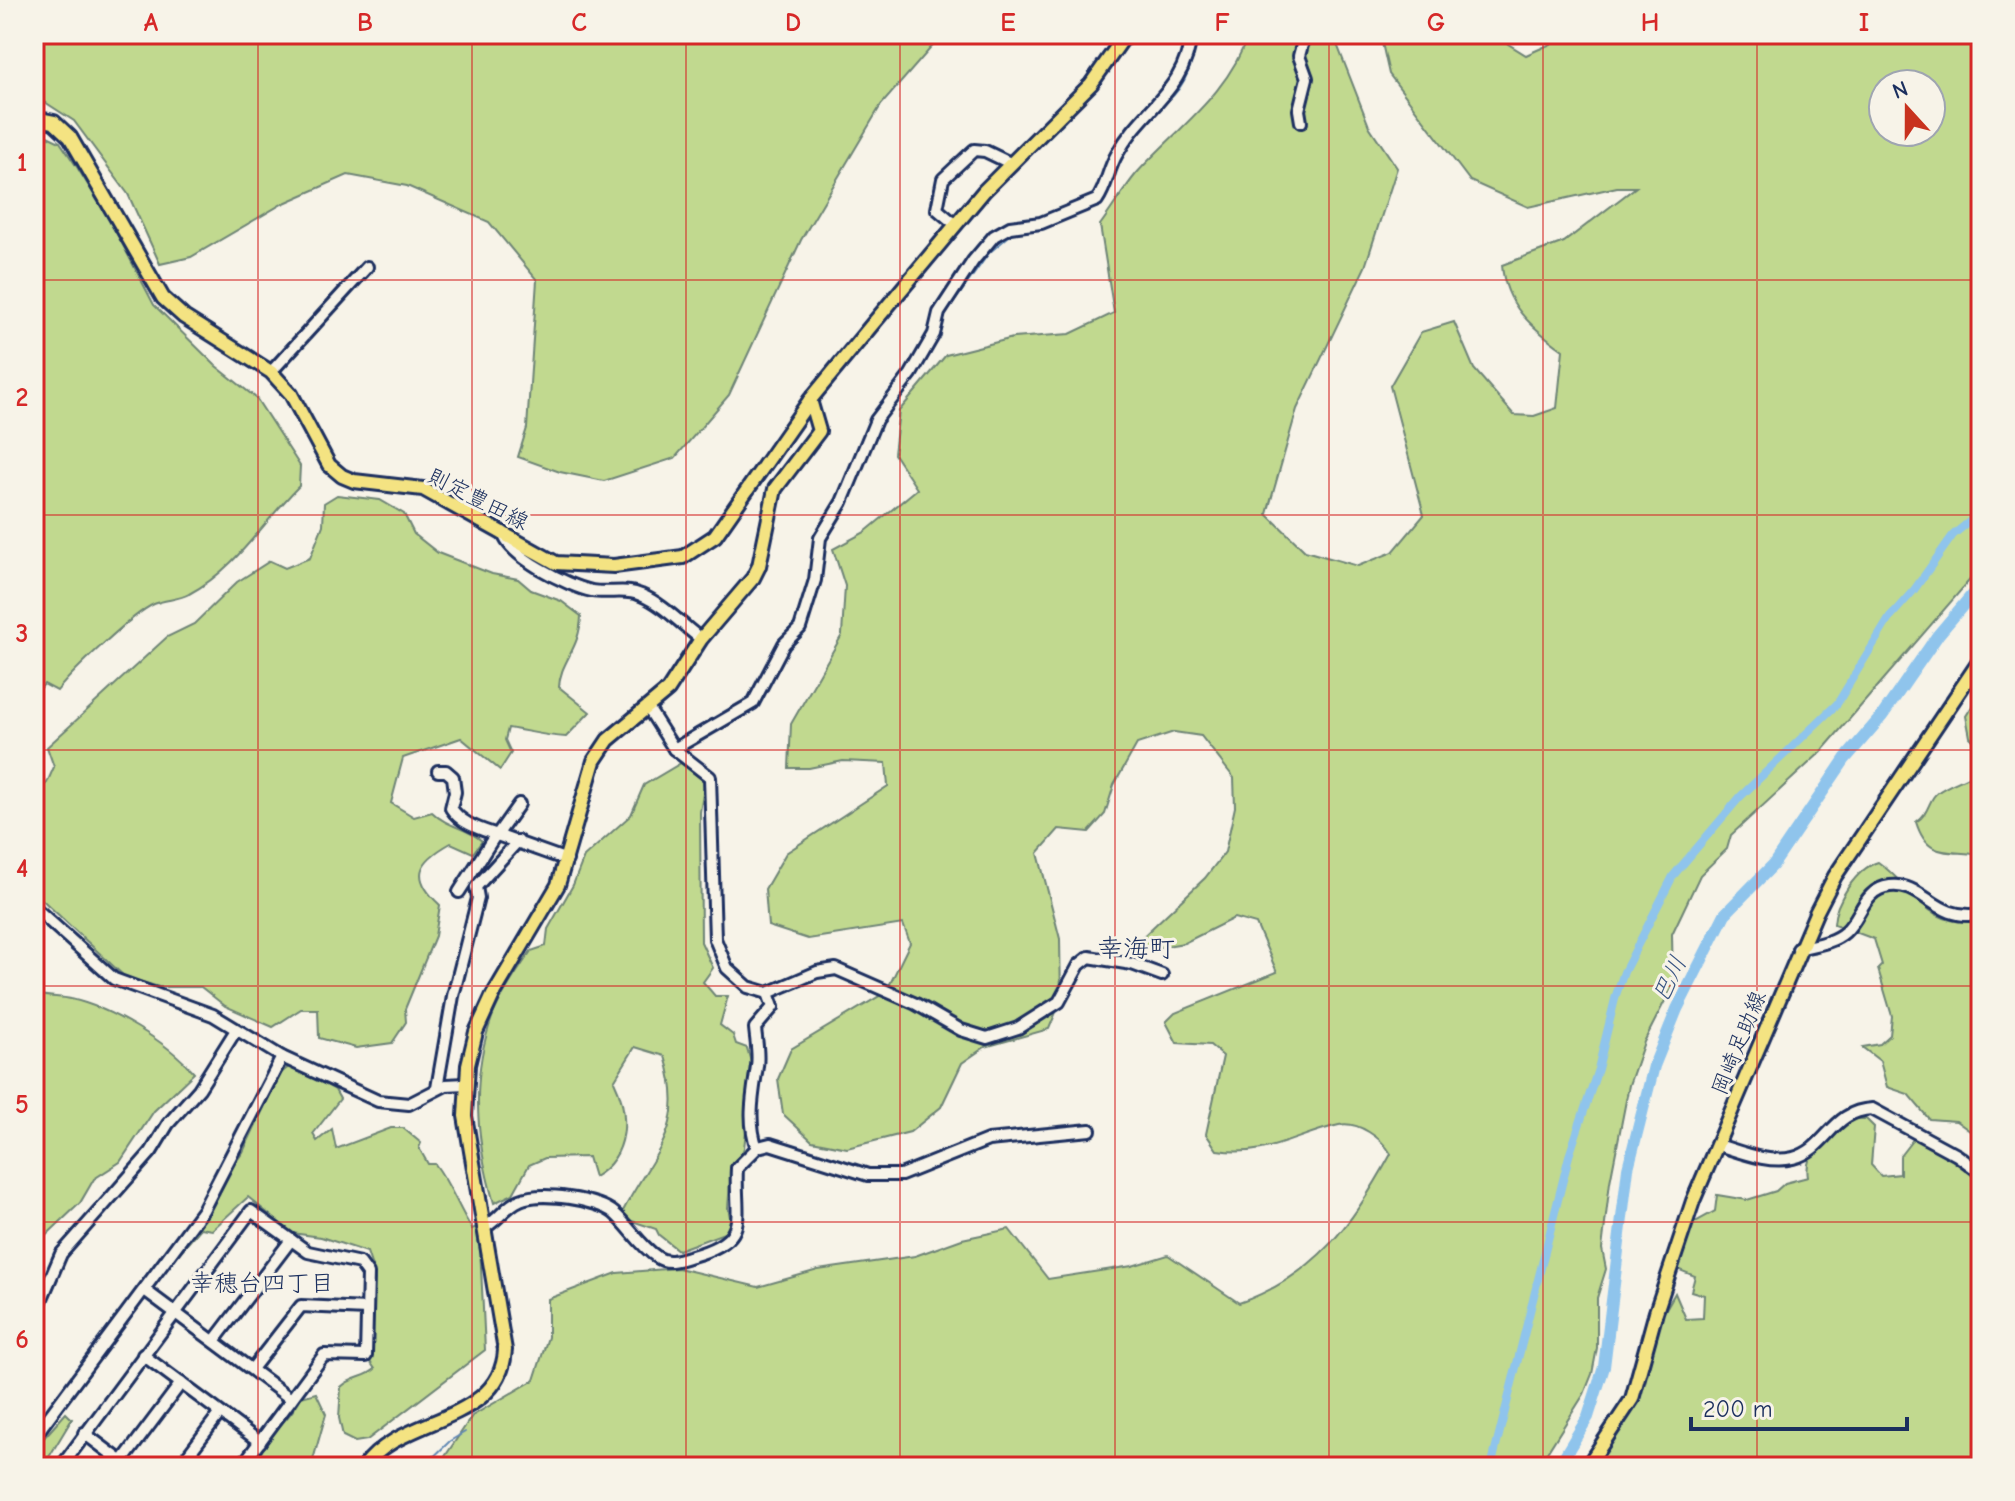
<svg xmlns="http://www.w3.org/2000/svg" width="2015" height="1501" font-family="'Comic Neue','Klee One',sans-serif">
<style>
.green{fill:#c1d98f;stroke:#6e8476;stroke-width:2;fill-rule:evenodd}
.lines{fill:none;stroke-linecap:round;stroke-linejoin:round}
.stream{stroke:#6188b3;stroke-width:2}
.canal{stroke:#8fc4ec;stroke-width:8}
.river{stroke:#8fc4ec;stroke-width:12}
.minor-casing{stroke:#1b2f5e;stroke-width:16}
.major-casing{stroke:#1b2f5e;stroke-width:18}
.minor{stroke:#f7f3e8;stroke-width:10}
.major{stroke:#f4e382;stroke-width:12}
.grid{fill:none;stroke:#d62828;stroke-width:2;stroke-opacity:0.55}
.labels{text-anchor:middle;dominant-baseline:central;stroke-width:6;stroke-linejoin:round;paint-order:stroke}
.street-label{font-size:22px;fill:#1b2f5e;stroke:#f7f3e8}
.water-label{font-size:24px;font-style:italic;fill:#385482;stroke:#f7f3e8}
.neighbourhood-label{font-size:24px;fill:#1b2f5e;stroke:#f7f3e8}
.quarter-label{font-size:26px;fill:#1b2f5e;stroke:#f7f3e8}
.neatline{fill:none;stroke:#d62828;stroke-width:3}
.grid-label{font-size:26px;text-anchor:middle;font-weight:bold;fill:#d62828}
</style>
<rect width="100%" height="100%" fill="#f7f3e8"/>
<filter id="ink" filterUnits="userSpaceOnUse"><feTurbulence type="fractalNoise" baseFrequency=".0125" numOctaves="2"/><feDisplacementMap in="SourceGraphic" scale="16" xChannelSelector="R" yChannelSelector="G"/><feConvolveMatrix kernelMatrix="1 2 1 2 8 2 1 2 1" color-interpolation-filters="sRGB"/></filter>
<g filter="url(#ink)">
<!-- green -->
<g class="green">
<polygon points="34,34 943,34 881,105 801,240 729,395 675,458 604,481 560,472 518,457 527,428 537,280 489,222 407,186 348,175 282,204 191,257 160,264 128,194 74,121 34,95"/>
<path d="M1248 34H1333L1369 126 1397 168 1365 267 1297 409 1267 514 1305 551 1358 566 1393 552 1424 515 1390 386 1421 332 1454 322 1474 369 1514 415 1534 416 1557 408 1563 350C1531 327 1505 305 1502 265L1564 242 1636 187H1617L1528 207 1470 181 1389 74 1380 34H1492L1526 55 1573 34H1981V567L1821 752 1731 835 1727 849 1700 875 1672 934 1673 985 1644 1042 1629 1085 1610 1182 1602 1249 1606 1269 1597 1298V1348L1592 1374 1584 1394 1543 1459 1534 1467H438L472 1416 534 1380 548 1337V1299L617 1273 678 1268 758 1287 818 1270 915 1256 962 1239 1009 1229 1048 1279 1132 1266 1168 1255 1239 1303C1315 1276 1353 1224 1391 1154 1382 1138 1358 1121 1339 1125 1294 1135 1266 1158 1217 1150L1206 1134 1223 1056 1210 1045 1177 1043 1166 1022 1175 1013 1277 972 1256 924 1234 918 1184 943 1143 950 1136 943 1205 878 1225 852 1235 807 1234 778 1201 736 1174 732 1137 744 1114 785 1105 814 1089 832 1059 829 1038 853 1060 939 1061 1000 1049 1029 985 1047 962 1063 941 1107 910 1132 847 1148 812 1141 783 1114 778 1079 791 1049 886 992 910 943 903 924 808 939 768 926 765 889 786 853 888 786 886 763 843 761 809 768H789L791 724 842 635 845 586 833 549 865 532 917 489 894 454 899 411 946 355 1013 338 1070 334 1114 313 1100 225C1112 209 1123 190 1136 174 1175 130 1230 93 1248 34ZM1883 84H1931V132H1883Z"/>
<path d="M39 132 60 142 77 167 112 224 154 305 216 366 256 398 300 466 299 486C263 522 236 569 189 594 179 600 165 599 154 604 132 614 73 671 57 691L44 684 34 696V134Z"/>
<path d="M337 495 380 500 404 514 414 534 438 553 492 574 518 579 531 590 561 601 581 616C580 650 560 661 559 687L590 712 566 737C545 736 528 731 508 728L505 740 511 753 500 770 461 738 403 758 391 803 414 817 432 812C448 828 466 827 482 841L473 853 451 843C417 862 410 877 440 905L435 936 405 1009 406 1022 392 1043 356 1048 319 1038 318 1009H301L273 1027 225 1006 201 987H159L125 977 34 892V794L47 783 54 767 47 747 167 637 194 624 237 582 270 561 285 568 310 558 323 525 324 503Z"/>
<polygon points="1981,692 1981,749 1970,737 1966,716"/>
<path d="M681 763 705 782 700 812 701 942 713 968 703 982 715 996H728L720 1025 733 1035 736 1044 747 1048 751 1062 749 1106 744 1148 730 1182 728 1208 732 1226 727 1232 678 1250 659 1235 656 1229 626 1219 623 1211C655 1149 688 1131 665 1056L635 1047 614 1081C630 1114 630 1156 594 1177L588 1157 545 1158 529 1165 513 1194 494 1203C476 1142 470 1076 493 1015 502 992 518 971 531 951L546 946 548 929 573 885 584 857 631 815 644 785Z"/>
<path d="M1981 768V855C1950 849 1928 861 1916 822 1930 813 1928 800 1937 793 1951 782 1969 780 1981 768Z"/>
<path d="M1878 862C1915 888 1927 931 1981 920V1139L1956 1121 1929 1119 1908 1094 1887 1087 1880 1061 1862 1047 1880 1044 1890 1035 1892 1016 1878 969 1882 965 1874 939 1834 924C1835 902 1856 869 1878 862Z"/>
<path d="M34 993C46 998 59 996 71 999 111 1008 168 1042 194 1073L154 1111 120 1162 94 1179 80 1203 34 1247Z"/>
<path d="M291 1065 335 1090 340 1099 313 1134 317 1141 332 1129 336 1149 391 1128H403L421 1143 419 1148 428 1164H435C451 1185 458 1207 472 1229L479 1226 485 1350 367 1440 355 1442 343 1436 339 1418 341 1387C352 1376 366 1378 375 1369L368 1359 375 1276 367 1252 321 1237 292 1233 248 1197 212 1230 201 1228 163 1272 157 1271 243 1152 280 1074Z"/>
<path d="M1847 1119H1866L1874 1127 1871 1165 1881 1176 1900 1174V1156L1914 1138 1953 1157 1981 1182V1467H1594L1634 1403 1659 1321 1675 1293 1686 1319 1703 1318 1704 1295 1691 1291 1695 1276 1677 1269 1690 1225 1715 1211 1717 1195 1747 1200 1776 1191 1785 1183 1808 1177C1803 1151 1828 1136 1847 1119Z"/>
<path d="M316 1393 326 1414 311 1467H257C259 1461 260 1454 263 1448 273 1428 292 1418 301 1397Z"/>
<polygon points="66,1413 72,1419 43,1467 34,1467 34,1449"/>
</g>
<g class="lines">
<!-- stream -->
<g class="stream">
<path d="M1159 107C1185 92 1194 63 1197 34"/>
<polyline points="1033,229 1047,227 1102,203 1124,154 1147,121"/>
<polyline points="943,318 989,253 1015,231"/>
<polyline points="932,347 941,324"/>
<polyline points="911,381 923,363"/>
<polyline points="895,404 908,386"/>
<polyline points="838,518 853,488"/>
<polyline points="825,542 835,523"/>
<polyline points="820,581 821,568"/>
<polyline points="782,658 804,631 809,614"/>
<polyline points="725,725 757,707 762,696"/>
<polyline points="423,1467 450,1441 465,1432"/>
</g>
<!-- canal -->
<polyline class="canal" points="1491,1467 1569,1156 1598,1069 1616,995 1624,972 1673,876 1740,797 1837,704 1890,617 1914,590 1953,535 1981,512"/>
<!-- river -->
<polyline class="river" points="1558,1467 1588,1417 1604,1367 1628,1168 1654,1066 1677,1009 1725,914 1773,865 1845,759 1882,716 1938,635 1981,584"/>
<!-- minor casing -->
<g class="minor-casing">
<g id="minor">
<polyline points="1301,122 1299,110 1307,78 1299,56 1305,34"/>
<polyline points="956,225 937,209 943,179 974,150 985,151 1010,163"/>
<polyline points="271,372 367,267"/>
<path d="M503 532C507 556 568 586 592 591 608 594 627 588 641 595 663 604 682 625 701 639"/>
<polyline points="648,708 674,749 710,777 715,939 727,968 748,987 768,993 817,972 836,969 916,1004 961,1030 987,1038 1018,1028 1059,1002 1079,965 1089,957 1132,964 1162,975"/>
<path d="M674 749 753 703 784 644 800 628 815 580 820 538 842 502 876 420 911 374 934 334 939 313 973 261 994 236 1010 227 1041 223 1097 200C1107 186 1108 169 1117 154 1143 107 1186 91 1191 34"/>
<path d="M438 771H446L453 777 455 792 451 808C461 824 480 829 497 835"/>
<polyline points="519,804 497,835 567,860"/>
<polyline points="459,892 496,834"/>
<polyline points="34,907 114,979 213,1015 282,1057 378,1101 409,1104 446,1085 466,1084"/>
<path d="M1798 949C1814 945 1833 943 1845 932 1862 917 1863 889 1890 886 1924 882 1935 922 1981 914"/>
<polyline points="437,1088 453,996 478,898 476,887 518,841"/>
<path d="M1718 1145C1741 1152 1769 1164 1793 1158 1828 1149 1831 1111 1872 1109L1957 1155 1981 1173"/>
<path d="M757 1148C747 1121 753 1094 757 1066 759 1054 756 1040 755 1028L773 1007 768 993"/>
<path d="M487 1226C499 1219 507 1205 520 1200 540 1191 598 1199 614 1213 629 1226 640 1246 657 1257 668 1265 681 1259 692 1256 753 1239 734 1218 737 1168L758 1147 770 1144 868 1175H901L988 1140 1090 1130"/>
<polyline points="146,1291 291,1399"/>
<polyline points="34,1317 61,1254 151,1152 168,1124 199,1089 236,1030"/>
<polyline points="214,1341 291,1240"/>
<polyline points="143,1355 260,1442"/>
<polyline points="252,1369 301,1306 367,1309"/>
<polyline points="84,1433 129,1467"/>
<polyline points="34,1437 203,1210 282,1057"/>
<polyline points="61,1467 251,1211 308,1252 360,1263 368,1274 366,1356 324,1355 241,1467"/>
<polyline points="118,1467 181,1383"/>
<polyline points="179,1467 220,1413"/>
</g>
</g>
<!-- major casing -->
<g class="major-casing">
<g id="major">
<polyline points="34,118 54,122 70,137 163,298 184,317 271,372 291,394 329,465 342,476 354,481 423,489 556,563 614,566 683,557 715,536 810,400 871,326 984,191 1091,84 1126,34"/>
<path d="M364 1467C400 1415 501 1424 505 1350L465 1116 468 1065 476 1032 493 995 558 885 594 761 608 740 668 690 701 639 753 578 759 566 775 489 819 431 810 400"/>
<polyline points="1587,1467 1632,1399 1656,1312 1693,1201 1816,913 1835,876 1981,659"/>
</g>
</g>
<!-- minor -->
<use href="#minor" class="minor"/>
<!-- major -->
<use href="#major" class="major"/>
</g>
</g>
<!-- grid -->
<path class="grid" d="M258 34V1467M472 34V1467M686 34V1467M900 34V1467M1115 34V1467M1329 34V1467M1543 34V1467M1757 34V1467M34 280H1981M34 515H1981M34 750H1981M34 986H1981M34 1222H1981"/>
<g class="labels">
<!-- street labels -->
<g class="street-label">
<text transform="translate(478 499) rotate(27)">則定豊田線</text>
<text transform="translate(1739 1043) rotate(-68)">岡崎足助線</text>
</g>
<!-- water labels -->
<g class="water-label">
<text transform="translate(1669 979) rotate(-64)">巴川</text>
</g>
<!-- neighbourhood labels -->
<g class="neighbourhood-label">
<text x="262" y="1283">幸穂台四丁目</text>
</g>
<!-- quarter labels -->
<g class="quarter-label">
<text x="1136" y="949">幸海町</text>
</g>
</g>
<!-- margin -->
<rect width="2015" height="1501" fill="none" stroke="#f7f3e8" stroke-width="88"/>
<!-- north arrow -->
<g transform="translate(1907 108) rotate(339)"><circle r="38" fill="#f7f3e8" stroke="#9fa5b1" stroke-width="2"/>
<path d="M0-6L14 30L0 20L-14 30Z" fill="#c8321e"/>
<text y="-12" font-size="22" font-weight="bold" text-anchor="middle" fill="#1b2f5e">N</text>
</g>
<!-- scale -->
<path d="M1691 1417v12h216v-12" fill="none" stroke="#1b2f5e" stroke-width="4"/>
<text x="1703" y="1417" font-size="24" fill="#1b2f5e" stroke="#f7f3e8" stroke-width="6" paint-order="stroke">200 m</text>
<rect x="44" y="44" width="1927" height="1413" class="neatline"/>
<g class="grid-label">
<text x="151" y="31">A</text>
<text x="365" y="31">B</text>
<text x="579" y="31">C</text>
<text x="793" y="31">D</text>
<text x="1008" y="31">E</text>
<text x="1222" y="31">F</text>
<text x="1436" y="31">G</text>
<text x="1650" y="31">H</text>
<text x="1864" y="31">I</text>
<text x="22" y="171">1</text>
<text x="22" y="406">2</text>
<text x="22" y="642">3</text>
<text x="22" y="877">4</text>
<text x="22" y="1113">5</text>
<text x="22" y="1348">6</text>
</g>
</svg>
